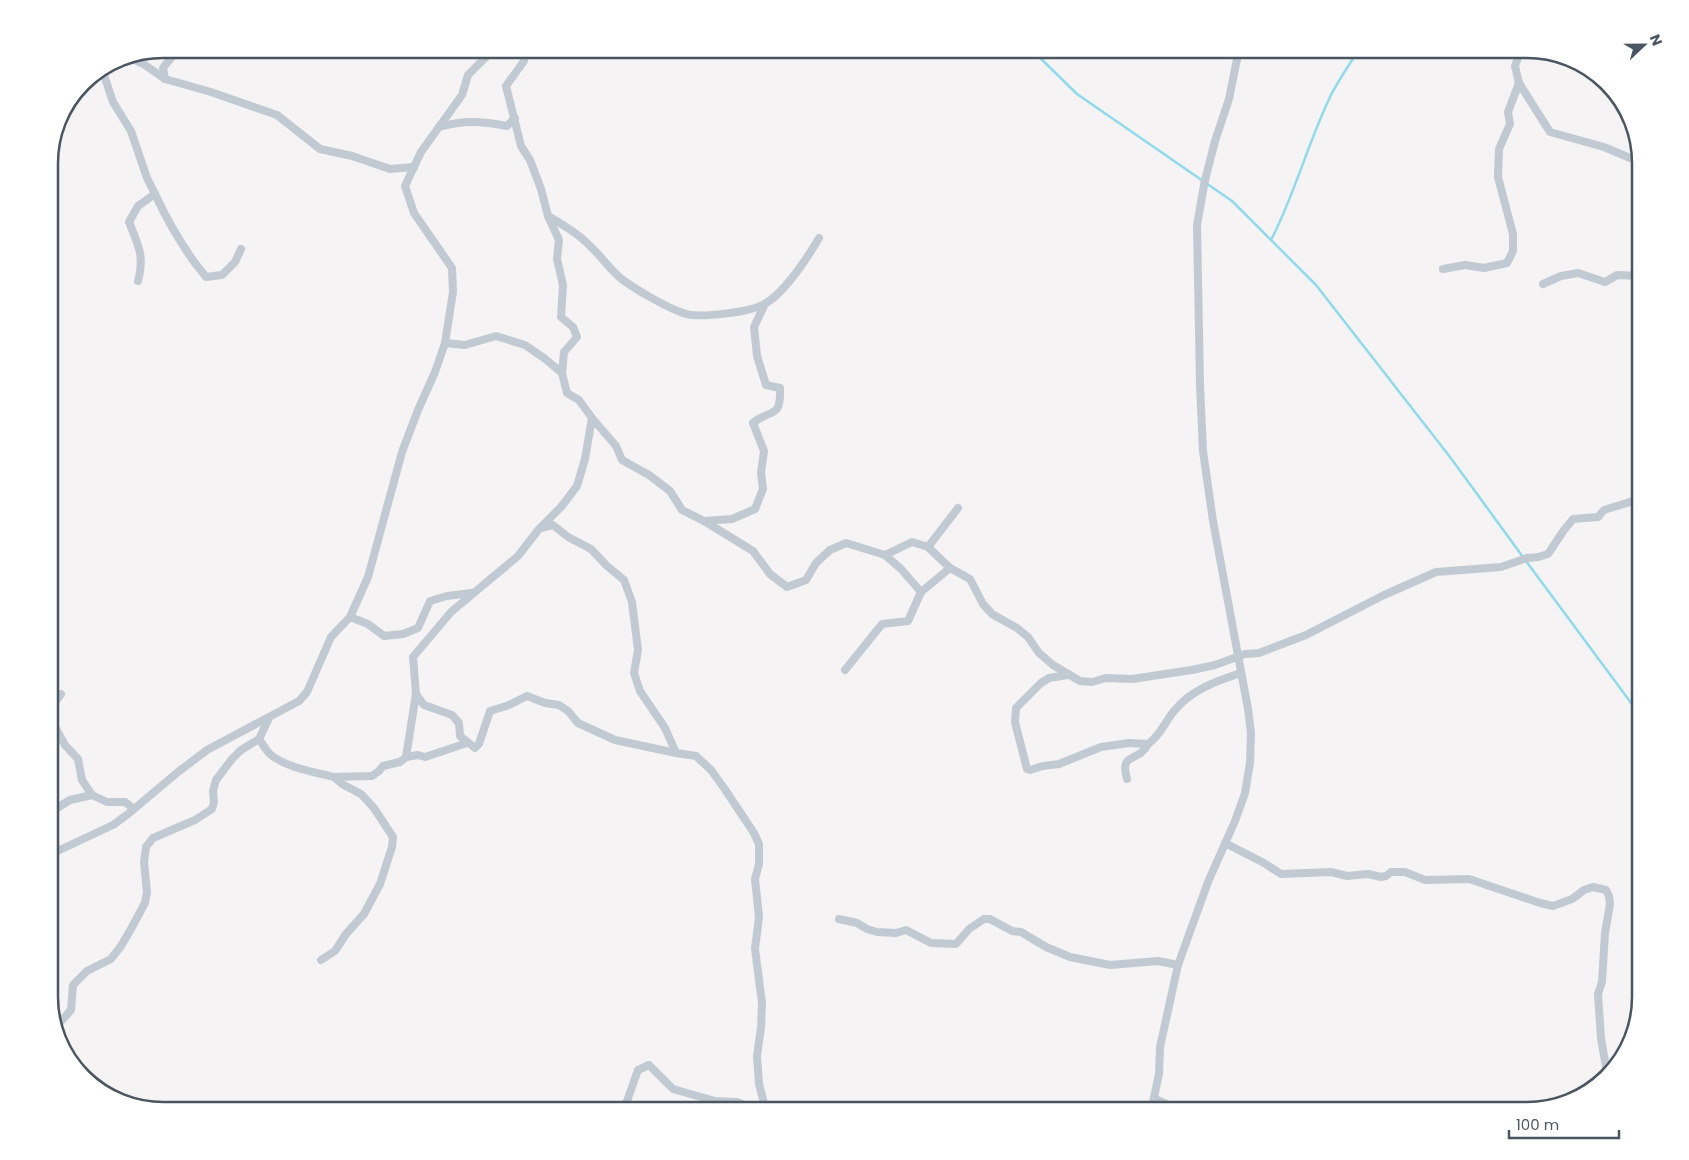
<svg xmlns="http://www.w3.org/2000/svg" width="1689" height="1160" font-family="Poppins,sans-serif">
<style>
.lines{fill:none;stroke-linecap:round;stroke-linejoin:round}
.stream{stroke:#90daee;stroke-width:2.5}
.minor{stroke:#c1cad2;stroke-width:8}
.rim{fill:none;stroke:#4a5661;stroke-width:2.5}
</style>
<rect width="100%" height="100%" fill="#f5f3f3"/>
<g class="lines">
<!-- stream -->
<g class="stream">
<polyline points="1031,49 1077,94 1232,201 1316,285 1450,457 1523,557"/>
<path d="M1271 240C1295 194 1308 142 1331 95 1339 79 1350 64 1359 49"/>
<polyline points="1526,561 1640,715"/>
</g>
<!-- minor -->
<g class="minor">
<polyline points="524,49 524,61 506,86 521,146 530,160 541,189 548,216 559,240 557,259 563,285 561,317 573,327 577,337 564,352 562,373 567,393 579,400 592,418"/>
<polyline points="165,79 163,68 178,49"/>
<polyline points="82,82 103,72"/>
<polyline points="1519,83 1550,132 1604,147 1630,158 1640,160"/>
<path d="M439 127C464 120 481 121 507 126L515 118"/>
<path d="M155 194C169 224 185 252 206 277L222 275 235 262 241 249"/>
<path d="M548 216C563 225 579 234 591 247 602 257 611 271 623 280 638 291 666 307 683 313 699 319 752 312 766 303 785 292 808 257 819 238"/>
<polyline points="1443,269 1465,265 1484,268 1507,263 1513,251 1513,234 1498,177 1499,149 1510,124 1508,112 1519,83 1515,66 1521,49"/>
<path d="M138 281C145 256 138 245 129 222L138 206 155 194 147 178 131 131 113 102 103 72 130 58 145 65 165 79 211 92 277 115 320 149 352 156 390 169 414 167"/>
<polyline points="1543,284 1561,276 1578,273 1605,282 1617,275 1640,276"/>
<polyline points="445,343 465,345 496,336 525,345 544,358 562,373"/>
<path d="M704 521 732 519 755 509 763 489 761 473 764 451 753 423C772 408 781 419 780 388L766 385 757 356 754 327 765 304"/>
<polyline points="541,528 553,525 568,537 591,549 606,565 624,580 632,602 638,650 634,673 640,691 665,728 676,753 696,756 711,770 724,788 754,833 759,844 759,864 755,879 759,917 755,949 762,1003 761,1027 757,1056 759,1084 766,1111"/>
<polyline points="928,547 950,568 970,579 983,604 992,614 1017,628 1028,637 1039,653 1053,665 1080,681 1092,682 1106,678 1132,679 1192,670 1215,665 1245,654 1259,653 1306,635 1384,595 1436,572 1501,567 1527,558 1538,557 1548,554 1564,530 1573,519 1598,517 1604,510 1633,501 1640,502"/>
<polyline points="921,592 950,568"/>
<polyline points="350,617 368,624 384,636 403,634 418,628 430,601 447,596 472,593"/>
<polyline points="845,670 882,624 908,621 921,592 901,569 885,555"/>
<path d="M1068 675 1049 678 1041 683 1016 708 1015 722 1027 769 1030 770 1043 766 1059 764 1101 747 1129 743 1148 744C1160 736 1165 722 1174 711 1191 690 1216 681 1241 673"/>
<polyline points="416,694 424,705 452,715 459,723 460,736 475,748 479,744 490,711 509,705 527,696 545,703 559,705 568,711 578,723 615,740 676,753"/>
<polyline points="49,710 61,694"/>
<polyline points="49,723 55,727 65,745 78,759 82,780 92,795 107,802 125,802 134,809"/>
<path d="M259 739C263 744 266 751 271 755 288 768 314 772 334 777"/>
<polyline points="406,757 418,755 425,757 467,743"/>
<path d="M1127 779C1119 751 1139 763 1148 744"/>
<polyline points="49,813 70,800 92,795"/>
<polyline points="1225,843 1264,863 1281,874 1331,872 1347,876 1368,874 1381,877 1386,876 1391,872 1405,872 1425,880 1469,879 1540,903 1553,906 1572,899 1584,890 1593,887 1606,890 1609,896 1610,904 1605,933 1602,982 1598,994 1601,1038 1607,1073"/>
<polyline points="49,855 113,825 128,814 178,772 207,750 299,701 307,692 331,637 350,617 368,577 402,452 418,410 435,372 445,343 453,292 452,268 414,213 405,186 421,152 462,95 468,75 491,52 501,49"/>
<polyline points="839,919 857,923 867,929 877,932 896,933 906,930 931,943 956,944 969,929 984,919 990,919 1012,931 1021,932 1046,947 1070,957 1110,965 1158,961 1178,965"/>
<polyline points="321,960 335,951 346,934 364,914 380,884 392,847 393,837 374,808 361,794 342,784 334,777 372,776 379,771 383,766 400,762 406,757 416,694 413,657 451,612 518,556 539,529 561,507 577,486 585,459 592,418 616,446 622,460 649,475 670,491 682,510 704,521 753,551 770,574 787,587 806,580 816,563 830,550 846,543 885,555 912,542 928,547 958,508"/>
<polyline points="56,1027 71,1010 73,985 87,971 111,959 121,946 131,929 145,903 147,892 144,862 146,847 153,838 195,820 212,809 214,802 213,791 216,780 232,759 241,750 259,739 269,718"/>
<polyline points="1155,1099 1183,1111"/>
<polyline points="621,1111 627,1101 638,1070 649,1065 673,1089 715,1101 737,1102 758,1111"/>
<polyline points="1151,1111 1159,1074 1160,1047 1178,965 1208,882 1235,821 1245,793 1250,763 1251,733 1248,709 1213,521 1203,451 1200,385 1197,225 1205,180 1215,141 1229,99 1239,49"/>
</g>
</g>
<!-- crop -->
<path d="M0 0H1689V1160H0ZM163 58H1527A105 105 0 0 1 1632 163V997A105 105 0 0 1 1527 1102H163A105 105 0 0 1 58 997V163A105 105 0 0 1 163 58Z" fill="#fff" fill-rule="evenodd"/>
<path class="rim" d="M163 58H1527A105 105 0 0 1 1632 163V997A105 105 0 0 1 1527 1102H163A105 105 0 0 1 58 997V163A105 105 0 0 1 163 58Z"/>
<!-- north arrow -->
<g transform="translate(1644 45) rotate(68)" stroke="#ffffff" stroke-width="4" paint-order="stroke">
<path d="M0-4L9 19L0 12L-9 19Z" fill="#4a5661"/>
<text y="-8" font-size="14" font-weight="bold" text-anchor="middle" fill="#4a5661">N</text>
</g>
<!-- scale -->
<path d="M1509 1130v8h110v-8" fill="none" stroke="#4a5661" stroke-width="2.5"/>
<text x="1516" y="1130" font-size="15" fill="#4a5661" stroke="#ffffff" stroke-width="4" paint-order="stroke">100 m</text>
</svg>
